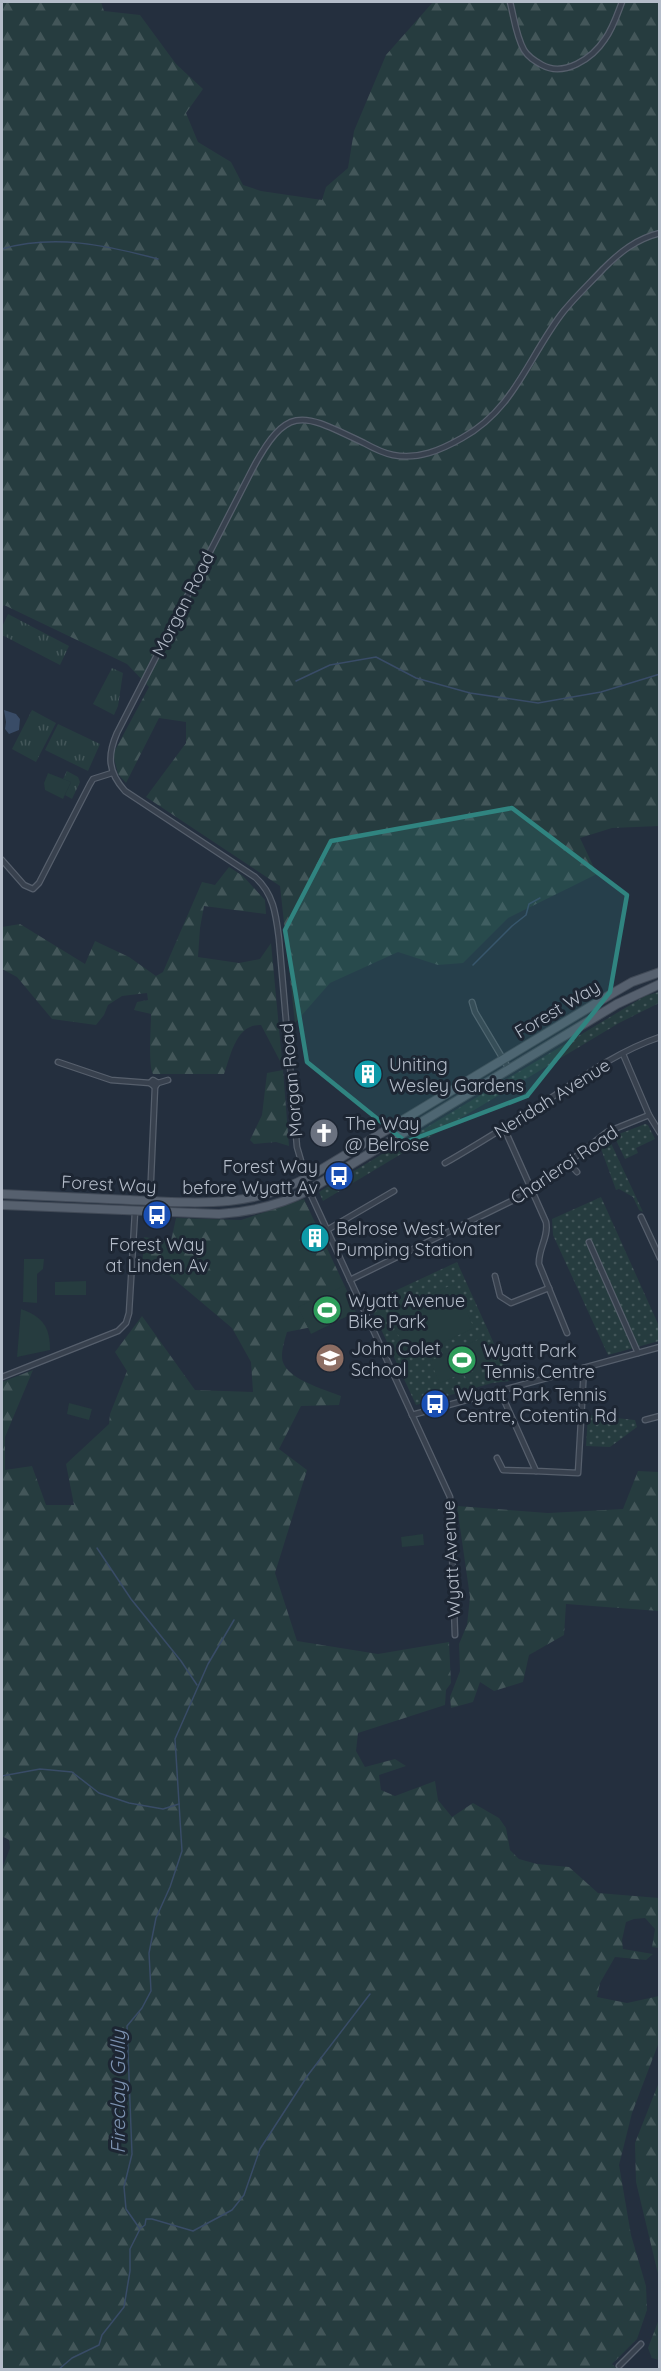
<svg xmlns="http://www.w3.org/2000/svg" width="661" height="2371" font-family="Quicksand,sans-serif">
<style>
.grass{fill:url(#grass-tufts)}
.forest{fill:url(#forest-firs)}
.park{fill:url(#park-dots)}
.pitch{fill:#263c3f}
.water{fill:#394c67}
.lines{fill:none;stroke-linecap:round;stroke-linejoin:round}
.stream{stroke:#394c67;stroke-width:1.5}
.street-casing{stroke:#565f6c;stroke-width:7}
.primary-casing{stroke:#414a57;stroke-width:10}
.street{stroke:#38414e;stroke-width:4.5}
.primary{stroke:#56606e;stroke-width:8}
.marked{fill:#308480;fill-opacity:0.2;stroke:#308480;stroke-width:4.5;stroke-linejoin:round}
.labels{text-anchor:middle;dominant-baseline:central;stroke-width:6;stroke-linejoin:round;paint-order:stroke}
.street-label{font-size:18px;fill:#b4bcc9;stroke:#1d2633}
.poi-label{font-size:18px;fill:#b4bcc9;stroke:#1d2633;text-anchor:start}
.water-label{font-size:20px;font-style:italic;fill:#7c92b1;stroke:#1d2633}
</style>
<defs>
<pattern id="grass-tufts" width="24" height="20" patternUnits="userSpaceOnUse" patternTransform="scale(1.5)"><rect width="24" height="20" fill="#263c3f"/><path d="M3 7l-1-3M5 7V3M7 7l1-3M15 17l-1-3M17 17v-4M19 17l1-3" fill="none" stroke="#435659"/></pattern>
<pattern id="forest-firs" width="22" height="20" patternUnits="userSpaceOnUse" patternTransform="scale(1.5)"><rect width="22" height="20" fill="#263c3f"/><path d="M5 1l3.5 6h-7zM16 11l3.5 6h-7z" fill="#435659"/></pattern>
<pattern id="park-dots" width="8" height="8" patternUnits="userSpaceOnUse" patternTransform="scale(1.5)"><rect width="8" height="8" fill="#263c3f"/><path d="M2 2h.1M6 6h.1" fill="none" stroke="#435659" stroke-width="1.8" stroke-linecap="round"/></pattern>
</defs>
<rect width="100%" height="100%" fill="#242f3e"/>
<!-- grass -->
<g class="grass">
<polygon points="8,614 69,646 60,665 2,635 2,627"/>
<polygon points="112,668 123,673 118,706 114,715 93,704"/>
<polygon points="32,710 56,723 36,762 12,749"/>
<polygon points="58,724 100,744 88,771 45,750"/>
<polygon points="67,771 78,777 80,782 72,799 65,795 71,782 63,779"/>
</g>
<!-- forest -->
<g class="forest">
<polygon points="2,2 101,2 104,11 140,15 176,64 203,89 186,113 198,142 231,162 243,185 261,191 322,200 326,187 348,168 354,131 386,55 433,2 659,2 659,826 612,828 580,838 597,874 508,918 463,963 438,965 398,952 330,983 295,1023 280,886 146,797 186,743 186,722 159,718 126,783 118,774 113,754 149,687 127,664 4,605 2,608"/>
<path d="M229 867 243 876 265 900 266 914 204 906 200 928 198 957 239 963 260 959 271 943 282 1060 280 1061 261 1025C236 1024 231 1055 224 1074H153C148 1065 151 1028 151 1014L134 1010 137 1002 148 1000 147 993 122 996 108 1005 104 1015 96 1025 52 1019 17 977 2 969V927L20 924 85 964 95 941 129 957 156 976 163 972 202 882 215 885Z"/>
<polygon points="283,1070 289,1146 276,1142 254,1144 250,1140 262,1115 267,1073"/>
<path d="M304 1199 355 1308 312 1327 287 1332C285 1339 282 1348 282 1356 281 1378 324 1389 341 1396L339 1405 301 1406 279 1449 307 1470 275 1573 297 1641 378 1654 449 1642 451 1683 446 1690 445 1705 358 1733 356 1751 365 1767 395 1759 406 1766 379 1775 381 1790 395 1796 435 1781 438 1800 452 1817 473 1803 499 1818 506 1828 510 1850 519 1859 537 1864 569 1867 598 1893 659 1898V1948L652 1947 655 1929 645 1918 634 1919 626 1922 622 1940 623 1949 653 1954 646 1960 615 1957 600 1983 597 1997 627 2003 659 1996V2042L632 2113 619 2165 631 2235 646 2286 647 2310 637 2339 612 2364 617 2369H2V1869L10 1848 9 1840 2 1836V1382L33 1370 5 1437V1470L32 1466 46 1505H74L66 1464 109 1424 110 1414 127 1371 115 1352 142 1316 195 1390 253 1392 251 1362 232 1328 169 1275 142 1272 144 1237 171 1241 176 1218 241 1220Z"/>
<polygon points="638,1471 659,1472 659,1611 566,1604 564,1635 529,1655 523,1682 494,1691 480,1682 473,1702 451,1708 450,1697 460,1671 459,1644 467,1625 470,1597 457,1506 548,1513 623,1509"/>
<polygon points="659,2082 659,2278 636,2182 635,2143"/>
<polygon points="659,2308 660,2360 659,2360 652,2358 648,2348 659,2319"/>
</g>
<!-- park -->
<g class="park">
<polygon points="659,992 659,1003 619,1023 323,1201 319,1192 645,996"/>
<polygon points="645,1124 648,1125 655,1139 636,1148 638,1153 625,1159 614,1136"/>
<polygon points="609,1138 609,1139 643,1212 639,1210 633,1197 619,1189 616,1190 600,1146"/>
<polygon points="601,1197 659,1326 659,1341 608,1355 553,1235 552,1219"/>
<polygon points="457,1262 511,1381 492,1383 416,1405 369,1303"/>
<polygon points="588,1415 635,1420 637,1427 610,1447 586,1446"/>
</g>
<!-- pitch -->
<g class="pitch">
<polygon points="48,773 71,782 63,799 45,790 44,783"/>
<polygon points="24,1259 44,1259 43,1269 37,1274 37,1303 23,1302"/>
<polygon points="86,1281 86,1295 55,1295 55,1282"/>
<polygon points="454,1284 474,1328 409,1358 388,1313"/>
<polygon points="344,1286 356,1312 311,1334 298,1307"/>
<path d="M21 1309C43 1317 50 1327 50 1350L17 1357Z"/>
<polygon points="484,1337 494,1359 471,1370 475,1379 468,1382 463,1373 440,1383 430,1361"/>
<polygon points="69,1403 92,1409 89,1420 67,1414"/>
<polygon points="423,1534 424,1545 402,1547 401,1537"/>
</g>
<!-- water -->
<polygon class="water" points="4,710 16,714 20,719 19,730 9,734 5,729 6,722"/>
<g class="lines">
<!-- stream -->
<g class="stream">
<path d="M2 249C54 234 106 245 158 259"/>
<polyline points="296,681 330,665 376,657 416,678 470,693 538,703 601,692 660,674"/>
<polyline points="473,965 512,926 526,915 529,904 540,898"/>
<polyline points="97,1548 131,1599 181,1661 197,1685"/>
<polyline points="2,1776 40,1769 72,1772 99,1793 129,1803 163,1809 179,1804"/>
<polyline points="141,2228 145,2225 146,2219 152,2219 193,2231 232,2210 244,2195 260,2149 308,2075 370,1994"/>
<polyline points="58,2370 72,2358 99,2345 102,2335 124,2307 130,2271 130,2249 140,2229 126,2209 124,2187 132,2154 127,2026 142,2008 151,1991 149,1953 156,1918 170,1887 182,1851 175,1739 208,1664 234,1620"/>
</g>
<!-- street casing -->
<g class="street-casing">
<g id="street">
<path d="M510 2C514 17 516 36 524 50 528 57 535 61 542 65 564 77 592 59 605 39 613 28 617 15 622 2"/>
<polyline points="2,860 24,885 33,889 39,883 90,784 93,779 112,773"/>
<polyline points="472,1002 475,1012 509,1069"/>
<polyline points="623,1054 649,1115 660,1133"/>
<polyline points="58,1062 111,1080 150,1083"/>
<polyline points="158,1083 153,1080 150,1083 155,1087 158,1083 168,1080"/>
<path d="M504 1128 546 1222C549 1237 538 1249 539 1264L567 1333"/>
<path d="M445 1163C482 1142 516 1120 551 1098 585 1075 621 1050 660 1037"/>
<polyline points="569,1163 577,1172"/>
<polyline points="150,1201 155,1087"/>
<polyline points="641,1217 660,1258"/>
<polyline points="327,1230 394,1191"/>
<polyline points="589,1242 638,1353"/>
<polyline points="495,1276 500,1296 511,1303 549,1288"/>
<polyline points="350,1280 532,1191 607,1132 649,1115"/>
<polyline points="2,1377 118,1331 126,1323 129,1313 135,1212"/>
<polyline points="500,1391 536,1471 578,1473 584,1368"/>
<polyline points="412,1415 660,1347"/>
<polyline points="645,1420 660,1416"/>
<polyline points="497,1458 503,1470 536,1471"/>
<path d="M455 1635 450 1497 311 1195 297 1147 279 939C276 915 274 894 255 877L125 791C108 772 107 756 117 733L252 470C288 402 303 414 364 443 373 448 383 453 393 455 418 460 441 450 462 438 515 409 528 357 563 312 575 297 590 283 603 269 620 252 636 239 660 233"/>
<polyline points="619,2366 641,2344"/>
</g>
</g>
<!-- primary casing -->
<g class="primary-casing">
<g id="primary">
<path d="M2 1194C44 1196 87 1198 130 1200 196 1203 252 1209 312 1175L613 993 632 982 660 972"/>
<path d="M2 1205 219 1214C250 1212 281 1205 309 1190L617 1004 660 984"/>
</g>
</g>
<!-- street -->
<use href="#street" class="street"/>
<!-- primary -->
<use href="#primary" class="primary"/>
</g>
<!-- marked area -->
<path class="marked" d="M512 808 627 895 610 992 527 1096 406 1142 307 1062 285 930 331 841Z"/>
<!-- icons -->
<defs>
<g id="building-disc" transform="scale(1.5)"><circle r="9.5" fill="#0f9aa8" stroke="#1d2633"/><path d="M-4-6H4V6H1V3H-1V6H-4ZM-2.5-4.3h1.7v1.8h-1.7ZM.8-4.3h1.7v1.8H.8ZM-2.5-1h1.7V.8h-1.7ZM.8-1h1.7V.8H.8Z" fill="#fff"/></g>
<g id="church-disc" transform="scale(1.5)"><circle r="9.5" fill="#6b7280" stroke="#1d2633"/><path d="M-1.2-6h2.4v3.5h3.3v2.4h-3.3V6h-2.4V-.1h-3.3v-2.4h3.3Z" fill="#fff"/></g>
<g id="bus-disc" transform="scale(1.5)"><circle r="9.5" fill="#1a4fb4" stroke="#1d2633"/><path d="M-5-6H5V4H4V6H2V4H-2V6H-4V4H-5ZM-3.5-4V0h7V-4ZM-3.5 1.2v1.5H-2V1.2ZM2 1.2v1.5H3.5V1.2Z" fill="#fff"/></g>
<g id="stadium-disc" transform="scale(1.5)"><circle r="9.5" fill="#2e9e5b" stroke="#1d2633"/><path d="M0-5a6.5 5 0 1 0 0 10a6.5 5 0 1 0 0-10ZM-3.5-1.8h7v3.6h-7Z" fill="#fff"/></g>
<g id="school-disc" transform="scale(1.5)"><circle r="9.5" fill="#8d6e63" stroke="#1d2633"/><path d="M0-5L7-2L0 1L-7-2ZM-4 1L0 2.5L4 1V4Q0 6-4 4Z" fill="#fff"/></g>
</defs>
<g fill-rule="evenodd">
<use href="#building-disc" x="368" y="1074"/>
<use href="#church-disc" x="324" y="1133"/>
<use href="#bus-disc" x="339" y="1176"/>
<use href="#bus-disc" x="157" y="1215"/>
<use href="#building-disc" x="315" y="1238"/>
<use href="#stadium-disc" x="327" y="1310"/>
<use href="#school-disc" x="330" y="1358"/>
<use href="#stadium-disc" x="462" y="1360"/>
<use href="#bus-disc" x="435" y="1404"/>
</g>
<g class="labels">
<!-- street labels -->
<g class="street-label">
<text transform="translate(183 604) rotate(-63)">Morgan Road</text>
<text transform="translate(557 1009) rotate(-31)">Forest Way</text>
<text transform="translate(291 1080) rotate(-95)">Morgan Road</text>
<text transform="translate(552 1098) rotate(-32)">Neridah Avenue</text>
<text transform="translate(564 1165) rotate(-34)">Charleroi Road</text>
<text transform="translate(109 1184) rotate(3)">Forest Way</text>
<text transform="translate(451 1559) rotate(-93)">Wyatt Avenue</text>
</g>
<!-- poi labels -->
<g class="poi-label">
<text x="389" y="1064">Uniting<tspan x="389" dy="21">Wesley Gardens</tspan></text>
<text x="345" y="1123">The Way<tspan x="345" dy="21">@ Belrose</tspan></text>
<text x="318" y="1166" text-anchor="end">Forest Way<tspan x="318" dy="21">before Wyatt Av</tspan></text>
<text x="336" y="1228">Belrose West Water<tspan x="336" dy="21">Pumping Station</tspan></text>
<text x="157" y="1244" text-anchor="middle">Forest Way<tspan x="157" dy="21">at Linden Av</tspan></text>
<text x="348" y="1300">Wyatt Avenue<tspan x="348" dy="21">Bike Park</tspan></text>
<text x="351" y="1348">John Colet<tspan x="351" dy="21">School</tspan></text>
<text x="483" y="1350">Wyatt Park<tspan x="483" dy="21">Tennis Centre</tspan></text>
<text x="456" y="1394">Wyatt Park Tennis<tspan x="456" dy="21">Centre, Cotentin Rd</tspan></text>
</g>
<!-- water labels -->
<g class="water-label">
<text transform="translate(117 2092) rotate(-90)">Fireclay Gully</text>
</g>
</g>
<!-- border -->
<rect width="661" height="2371" fill="none" stroke="#b4bcc9" stroke-width="6"/>
</svg>
